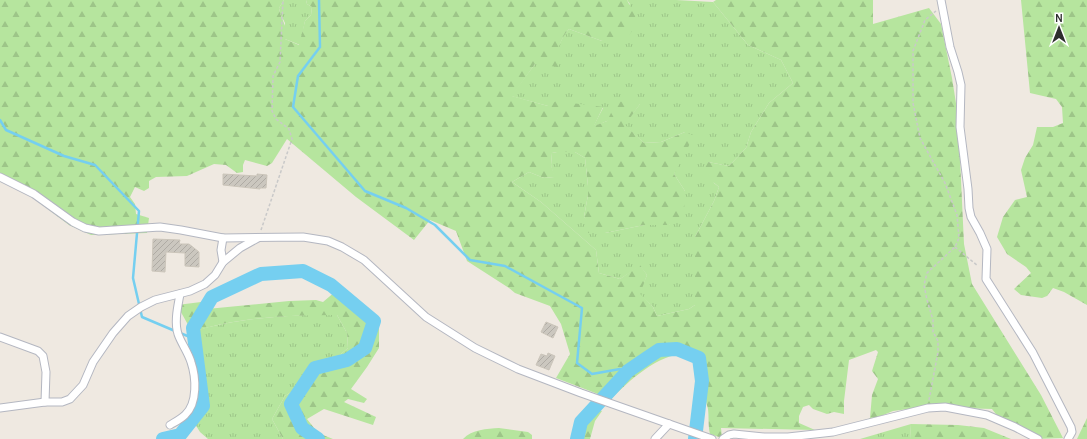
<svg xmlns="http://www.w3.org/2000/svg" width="1087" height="439" font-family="Karla,sans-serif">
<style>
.grass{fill:url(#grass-tufts)}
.forest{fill:url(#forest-firs)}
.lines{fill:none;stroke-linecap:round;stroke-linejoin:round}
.stream{stroke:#75cff0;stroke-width:2.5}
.river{stroke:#75cff0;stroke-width:14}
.building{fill:url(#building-hatch);stroke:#cbc5ba}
.street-casing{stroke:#b4b7c1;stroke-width:9}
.path{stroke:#c9c9c9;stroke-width:1.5;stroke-dasharray:3 2;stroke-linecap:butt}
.street{stroke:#fff;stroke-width:7}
</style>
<defs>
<pattern id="grass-tufts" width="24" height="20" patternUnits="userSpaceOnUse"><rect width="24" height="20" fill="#b6e59e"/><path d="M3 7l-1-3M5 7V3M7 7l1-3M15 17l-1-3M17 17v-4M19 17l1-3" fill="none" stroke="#9dc588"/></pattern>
<pattern id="forest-firs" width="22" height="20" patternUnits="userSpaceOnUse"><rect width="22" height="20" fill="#b6e59e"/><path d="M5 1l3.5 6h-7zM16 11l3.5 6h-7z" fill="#9dc588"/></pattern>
<pattern id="building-hatch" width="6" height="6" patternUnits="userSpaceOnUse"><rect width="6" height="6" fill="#cbc7bf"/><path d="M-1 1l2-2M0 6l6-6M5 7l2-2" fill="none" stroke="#afaba4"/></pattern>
</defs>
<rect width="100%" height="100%" fill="#efe9e1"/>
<!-- grass -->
<g class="grass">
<polygon points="284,0 306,0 307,4 312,7 311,15 305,21 300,45 285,39 285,23 280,13 279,8"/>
<polygon points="627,0 676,0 713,2 748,45 781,60 793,83 769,103 751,132 746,148 729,166 708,162 714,183 719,187 714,201 695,237 695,305 689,309 657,316 653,307 639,294 647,275 640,266 620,279 599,273 596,250 541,202 512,182 529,172 544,178 554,177 551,165 552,153 557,152 575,152 585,158 588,186 588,195 584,217 605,233 644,225 669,225 685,191 674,174 685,132 661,142 644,143 624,125 640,104 607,121 593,127 603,108 548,106 511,96 535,64 557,49 564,35 569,29 602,41 630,4"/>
<path d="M306 315H337L347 333 348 348 314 377 285 396 272 419 283 439H208L200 432 195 424 203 405 192 352V332C229 320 267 317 306 315Z"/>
<polygon points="911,424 910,439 860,439"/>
</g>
<!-- forest -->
<g class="forest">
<path d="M0 0H284L279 8 280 13 287 31 285 39 299 45 305 21 311 15 312 7 307 4 306 0H627L639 23 628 36 602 41 569 29C558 43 557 50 558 67L535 64 512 96 548 106 556 101 603 107 594 126 607 121 617 101 640 104 625 125 644 143 661 142 685 132 694 136 674 174 685 191 684 213 669 225H644L605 233H588L590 224 584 217 588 195V186L585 158 575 152H557L552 153 551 165 555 177 544 178 529 172 512 182 541 202 596 250 599 273 620 279 640 265 647 275 640 294 653 307 657 316 689 309 695 305V237L714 201 719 187 700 171 708 162 729 166 746 148 751 132 769 103 793 83 781 60 748 45 713 2 716 0H873V24L929 8 941 24 952 78 958 116 964 244 972 284 1041 395 1063 438 1032 439 1006 427 992 409 923 407 893 411 864 423 870 418 872 395 878 379 872 371 878 352 876 350 849 360 844 401V414L834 412 827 414 813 409 809 405 803 407 799 416V423L815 430 721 428 722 438 710 434C708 426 709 417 708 409 706 401 703 393 703 385 703 378 706 371 703 364 701 358 695 355 689 354 661 351 629 381 611 399L556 378 570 354 561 324 550 306 515 293 509 288 467 261 456 231 430 220 414 240 356 197 287 139 272 163 267 166 245 160 243 165V172L237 173 226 165 214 164 187 176 156 177 149 181V188L144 191 135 187 130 197 135 204 136 214 149 218 147 233 91 235 69 225 28 194 0 177Z"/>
<polygon points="1021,0 1087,0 1087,305 1064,292 1053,288 1047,296 1042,298 1021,295 1014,289 1031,273 1026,267 1007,254 997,237 1003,217 1015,200 1027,197 1021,170 1025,158 1033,145 1037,127 1053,127 1063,123 1062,107 1056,99 1030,93"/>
<path d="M336 291 346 292 379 321V348L367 367 351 389 367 399 364 403 348 399 344 402 376 417 373 425 324 409 307 419 318 433 333 439H283L272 419 285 396 314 377 348 348 347 333 337 315C288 315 238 317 192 332L177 305 201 302 207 309 289 301 316 300 323 302Z"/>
<path d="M588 406 602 411 595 421 590 439H577C577 427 579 415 588 406Z"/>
<polygon points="1087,418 1087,439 1077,439"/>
<polygon points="911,424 958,425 984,428 1011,439 910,439"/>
<path d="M499 428 528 432 532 435V439H463C472 429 487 429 499 428Z"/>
</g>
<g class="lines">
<!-- stream -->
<g class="stream">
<polyline points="319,0 320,47 298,76 293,107 365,191 406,208 435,225 470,260 505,266 582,308 577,363 592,374 620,369 628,371"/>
<polyline points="0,120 6,130 64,156 95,165 139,211 133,278 142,317 175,331"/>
<polyline points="180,333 195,339"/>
</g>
<!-- river -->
<g class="river">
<polyline points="163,439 180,435 203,406 193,328 212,297 261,274 303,271 331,285 374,321 365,348 347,360 315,368 291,404 302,428 318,439"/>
<polyline points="577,439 581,422 628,371 647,358 659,350 677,349 699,358 702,381 695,439"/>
</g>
</g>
<!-- building -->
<g class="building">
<polygon points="223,174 257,176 257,174 267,175 266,188 260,188 260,189 223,185"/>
<polygon points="153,239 180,240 179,244 189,244 199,252 199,267 185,266 185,253 166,252 165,272 152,271"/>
<polygon points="546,322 558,327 553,338 541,332"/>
<polygon points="548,353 555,356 549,370 536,365 541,354 547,356"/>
</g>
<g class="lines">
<!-- street casing -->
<g class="street-casing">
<g id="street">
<polyline points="941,0 950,47 958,72 961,85 960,127 968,189 969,208 971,217 980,233 987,249 986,279 1033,353 1071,427 1072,432 1068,439"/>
<polyline points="0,177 34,194 73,222 85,228 99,231 160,227 181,230 223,238 303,237 328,241 342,247 364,260 426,317 475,348 518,369 581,393 712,439"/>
<polyline points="223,238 221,250 223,262"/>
<polyline points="0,337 38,351 43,356 46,372 45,402"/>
<polyline points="0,408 45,402 62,402 70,399 83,385 93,362 113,333 128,316 141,307 155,300 190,291 205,284 215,275 223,262 240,248 258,238"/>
<path d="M170 425C175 422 181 419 185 415 198 403 196 377 191 362 188 352 181 343 178 334 174 321 178 306 180 294"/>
<polyline points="655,439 669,424"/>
<polyline points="723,439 729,435 734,434 764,437 788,437 833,432 928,408 945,407 987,415 1015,427 1038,439"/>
</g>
</g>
<!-- path -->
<g class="path">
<polyline points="261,230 292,139 289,129 276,119 272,111 273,76 280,62 283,0"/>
<polyline points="955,247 978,266"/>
<polyline points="929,400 938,352 938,341 933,332 933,320 927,300 924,285 927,273 955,247 959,238 957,215 945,183 920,138 913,103 913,51 925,20 936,11"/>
</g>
<!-- street -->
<use href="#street" class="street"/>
</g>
<!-- north arrow -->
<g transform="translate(1059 28)" stroke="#ffffff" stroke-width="3" paint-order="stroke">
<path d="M0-3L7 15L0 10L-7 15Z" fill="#2e2e2e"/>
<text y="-6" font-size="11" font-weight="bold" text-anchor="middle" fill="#2e2e2e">N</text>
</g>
</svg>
